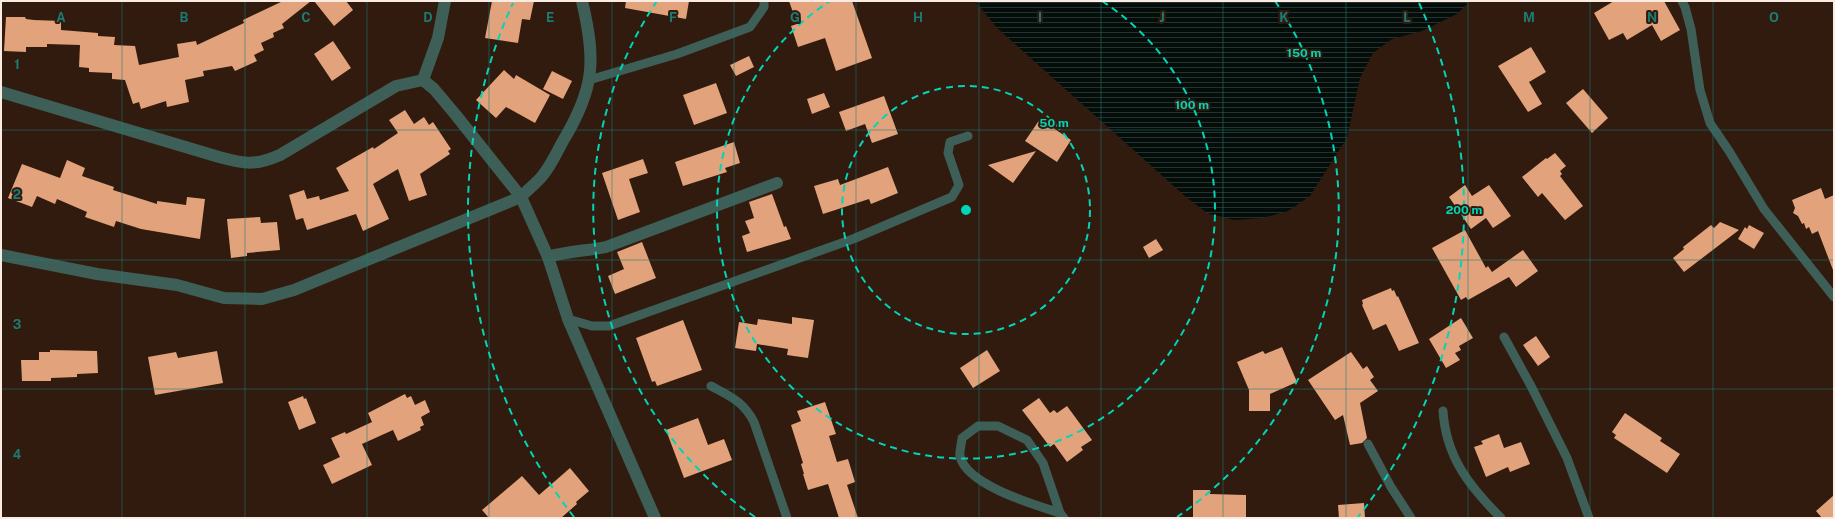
<svg xmlns="http://www.w3.org/2000/svg" width="1835" height="519" font-family="'Public Sans',sans-serif">
<style>
.water{fill:url(#water-rules)}
.building{fill:#e2a27b}
.lines{fill:none;stroke-linecap:round;stroke-linejoin:round}
.lane{stroke:#3d5f57;stroke-width:9}
.street{stroke:#3d5f57;stroke-width:12}
.grid{fill:none;stroke:#1b7c74;stroke-width:1;stroke-opacity:0.55}
.ring{fill:none;stroke:#00d5b7;stroke-width:2;stroke-dasharray:7 5}
.grid-label{font-size:13px;text-anchor:middle;font-weight:bold;fill:#1b7c74;stroke:#301b0e;stroke-width:4;stroke-linejoin:round;paint-order:stroke}
.centre{fill:#00d5b7;stroke:#301b0e;stroke-width:2}
.ring-label{font-size:12px;text-anchor:middle;font-weight:bold;fill:#00d5b7;stroke:#301b0e;stroke-width:4;stroke-linejoin:round;paint-order:stroke}
</style>
<defs>
<pattern id="water-rules" width="6" height="5" patternUnits="userSpaceOnUse"><rect width="6" height="5" fill="#030e0b"/><path d="M0 2.5h6" fill="none" stroke="#29312e"/></pattern>
</defs>
<rect width="100%" height="100%" fill="#301b0e"/>
<!-- water -->
<polygon class="water" points="975,1 1470,1 1457,14 1422,31 1392,39 1373,53 1360,78 1347,138 1310,196 1288,211 1263,218 1234,220 1207,213 1186,197 997,28"/>
<!-- building -->
<g class="building">
<polygon points="283,1 311,1 282,24 284,28 273,33 274,37 261,43 264,50 254,55 257,61 235,71 232,66 203,71 204,76 185,80 189,102 167,107 166,101 141,109 139,102 133,104 125,80 112,79 112,73 89,72 89,68 79,67 80,45 47,44 47,47 26,47 26,52 4,51 6,17 25,17 26,19 34,20 61,21 61,30 98,33 98,36 115,37 114,45 135,46 139,65 179,57 177,44 196,41 197,45 244,23 243,20"/>
<polygon points="314,1 346,1 353,10 334,26"/>
<polygon points="492,1 534,1 530,20 522,19 518,43 485,38"/>
<polygon points="626,1 689,1 686,19 625,8"/>
<polygon points="789,1 852,1 872,58 836,71 825,38 798,47 791,26 797,24"/>
<polygon points="1614,1 1664,1 1680,30 1661,41 1652,25 1627,40 1623,33 1609,40 1594,13"/>
<polygon points="333,41 351,68 332,81 314,54"/>
<polygon points="1531,47 1546,72 1529,82 1542,104 1528,112 1498,66"/>
<polygon points="749,56 754,67 736,76 730,65"/>
<polygon points="504,70 514,79 516,75 550,95 535,123 506,107 496,118 476,100"/>
<polygon points="552,71 572,81 563,99 543,89"/>
<polygon points="716,83 727,113 694,125 683,95"/>
<polygon points="1583,89 1608,118 1592,133 1566,103"/>
<polygon points="824,93 830,107 812,114 807,99"/>
<polygon points="884,96 898,134 872,143 865,124 846,131 839,112"/>
<polygon points="405,110 414,124 424,117 429,125 433,122 451,149 448,151 450,154 420,174 427,195 409,201 398,169 373,184 389,219 363,231 356,214 307,230 303,218 296,220 289,195 304,190 307,199 319,196 320,200 349,191 336,168 373,147 374,149 398,133 389,120"/>
<polygon points="1040,119 1071,140 1057,162 1025,141"/>
<polygon points="734,142 740,163 725,168 727,172 683,186 675,162"/>
<polygon points="1036,151 1013,183 988,165"/>
<polygon points="1555,153 1566,166 1560,171 1562,174 1560,176 1583,206 1565,220 1542,193 1538,197 1522,177 1546,158 1547,159"/>
<polygon points="643,159 648,173 629,179 640,212 618,220 602,173"/>
<polygon points="67,160 85,168 82,176 114,187 113,190 157,204 157,201 186,205 187,197 205,199 200,239 141,229 116,221 114,227 85,217 87,212 57,199 55,204 37,196 32,207 8,198 22,164 60,178"/>
<polygon points="888,167 898,193 871,204 869,199 823,214 814,186 838,179 840,185"/>
<polygon points="1465,185 1472,196 1489,185 1511,216 1493,228 1486,218 1471,229 1449,197"/>
<polygon points="1821,188 1825,199 1834,195 1833,270 1818,231 1812,234 1809,227 1806,229 1804,223 1802,224 1798,216 1793,213 1795,208 1792,200"/>
<polygon points="772,194 784,227 786,226 791,239 747,252 742,236 750,233 745,221 754,218 749,202"/>
<polygon points="260,217 261,223 277,222 280,250 247,253 247,256 231,258 227,219"/>
<polygon points="1720,222 1739,230 1684,272 1673,258 1684,249 1683,247 1711,225 1714,228"/>
<polygon points="1749,225 1764,233 1754,249 1738,239 1745,227 1747,229"/>
<polygon points="1465,230 1486,268 1488,266 1492,272 1523,250 1538,271 1516,287 1509,277 1468,300 1466,297 1461,300 1432,248"/>
<polygon points="1156,239 1163,250 1149,258 1143,247"/>
<polygon points="642,242 656,278 615,294 608,276 624,269 617,252"/>
<polygon points="1391,288 1392,291 1394,290 1397,297 1398,296 1419,343 1399,351 1386,324 1373,330 1362,305 1363,304 1362,300"/>
<polygon points="792,317 814,320 808,358 787,355 788,349 757,344 756,351 735,348 739,322 757,325 758,319 792,324"/>
<polygon points="1461,318 1473,338 1459,346 1461,350 1455,353 1460,360 1446,368 1429,339"/>
<polygon points="683,320 702,370 657,386 655,381 652,382 636,338"/>
<polygon points="1536,336 1550,357 1538,366 1523,345"/>
<polygon points="1282,347 1297,382 1270,394 1270,411 1249,411 1249,390 1237,362 1263,351 1265,354"/>
<polygon points="50,350 97,351 98,373 77,374 77,377 51,378 51,381 22,381 21,360 39,360 39,352 50,352"/>
<polygon points="987,350 1000,371 973,388 960,368"/>
<polygon points="217,351 223,383 155,395 148,357 176,352 178,358"/>
<polygon points="1351,352 1363,369 1367,366 1374,377 1370,380 1378,391 1360,403 1367,438 1362,443 1350,445 1343,415 1335,420 1308,380"/>
<polygon points="405,394 407,398 411,396 415,405 425,400 430,412 421,417 424,425 420,427 421,430 398,441 393,430 362,444 372,465 332,484 323,465 340,457 331,438 345,432 346,434 372,422 368,413"/>
<polygon points="303,396 304,399 306,398 316,423 299,430 288,402"/>
<polygon points="1039,398 1050,413 1054,410 1057,413 1067,406 1092,440 1081,447 1083,450 1067,462 1054,444 1050,447 1022,410"/>
<polygon points="825,402 836,434 829,436 837,462 848,459 855,482 847,485 858,518 839,518 828,484 808,490 803,474 804,474 801,464 803,463 791,425 801,421 797,411"/>
<polygon points="1625,413 1662,438 1660,441 1680,454 1667,473 1614,438 1616,435 1612,432"/>
<polygon points="698,418 708,445 724,439 732,460 684,478 666,430"/>
<polygon points="1499,434 1504,448 1521,442 1530,464 1510,472 1508,467 1486,477 1474,447 1483,444 1481,441"/>
<polygon points="570,468 589,491 576,502 577,504 561,518 489,518 482,510 522,476 539,495"/>
<polygon points="1193,490 1210,490 1210,494 1246,495 1246,518 1193,518"/>
<polygon points="1834,495 1834,518 1822,518 1816,511"/>
<polygon points="1364,503 1365,518 1339,518 1338,505"/>
</g>
<g class="lines">
<!-- lane -->
<g class="lane">
<polyline points="1682,1 1685,7 1691,29 1700,90 1710,123 1729,151 1764,209 1834,297"/>
<polyline points="589,80 677,54 750,27 764,7 764,1"/>
<polyline points="568,319 592,326 609,326 853,239 952,197 959,185 948,153 950,142 968,136"/>
<polyline points="1504,337 1531,386 1567,458 1589,518"/>
<path d="M711 386C731 397 743 401 754 422L787 518"/>
<path d="M1443 411C1446 457 1469 486 1501 518"/>
<polyline points="1368,444 1391,487 1411,518"/>
<path d="M1060 513C1035 505 966 485 960 456 959 451 962 443 962 438L978 426H998L1027 440 1043 463 1060 513 1064 518"/>
</g>
<!-- street -->
<g class="street">
<polyline points="423,80 434,89 455,114 521,197 548,257 568,319 655,518"/>
<polyline points="423,80 438,38 445,1"/>
<path d="M1 92 219 157C245 164 255 166 280 155L396 86 423 80"/>
<path d="M1 255 97 274 177 285 224 298 262 299 294 290 521 197C528 189 537 183 543 175 551 165 557 152 563 141 595 88 596 60 582 1"/>
<path d="M548 257C567 251 587 251 606 247L777 183"/>
</g>
</g>
<!-- grid -->
<path class="grid" d="M122 1V518M245 1V518M367 1V518M489 1V518M612 1V518M734 1V518M856 1V518M979 1V518M1101 1V518M1223 1V518M1346 1V518M1468 1V518M1590 1V518M1713 1V518M1 130H1834M1 260H1834M1 389H1834"/>
<!-- distance rings -->
<g class="ring">
<circle cx="966" cy="210" r="124"/>
<path d="M1102 1A249 249 0 1 1 830 1"/>
<path d="M755 517A373 373 0 0 1 657 1M1275 1A373 373 0 0 1 1177 517"/>
<path d="M574 517A498 498 0 0 1 513 3M1419 3A498 498 0 0 1 1358 517"/>
</g>
<g class="grid-label">
<text x="61" y="22">A</text>
<text x="184" y="22">B</text>
<text x="306" y="22">C</text>
<text x="428" y="22">D</text>
<text x="550" y="22">E</text>
<text x="673" y="22">F</text>
<text x="795" y="22">G</text>
<text x="918" y="22">H</text>
<text x="1040" y="22">I</text>
<text x="1162" y="22">J</text>
<text x="1284" y="22">K</text>
<text x="1407" y="22">L</text>
<text x="1529" y="22">M</text>
<text x="1652" y="22">N</text>
<text x="1774" y="22">O</text>
<text x="17" y="69">1</text>
<text x="17" y="199">2</text>
<text x="17" y="329">3</text>
<text x="17" y="459">4</text>
</g>
<circle cx="966" cy="210" r="6" class="centre"/>
<g class="ring-label">
<text x="1304" y="57">150 m</text>
<text x="1192" y="109">100 m</text>
<text x="1054" y="127">50 m</text>
<text x="1464" y="214">200 m</text>
</g>
<!-- border -->
<rect width="1835" height="519" fill="none" stroke="#fbece3" stroke-width="4"/>
</svg>
